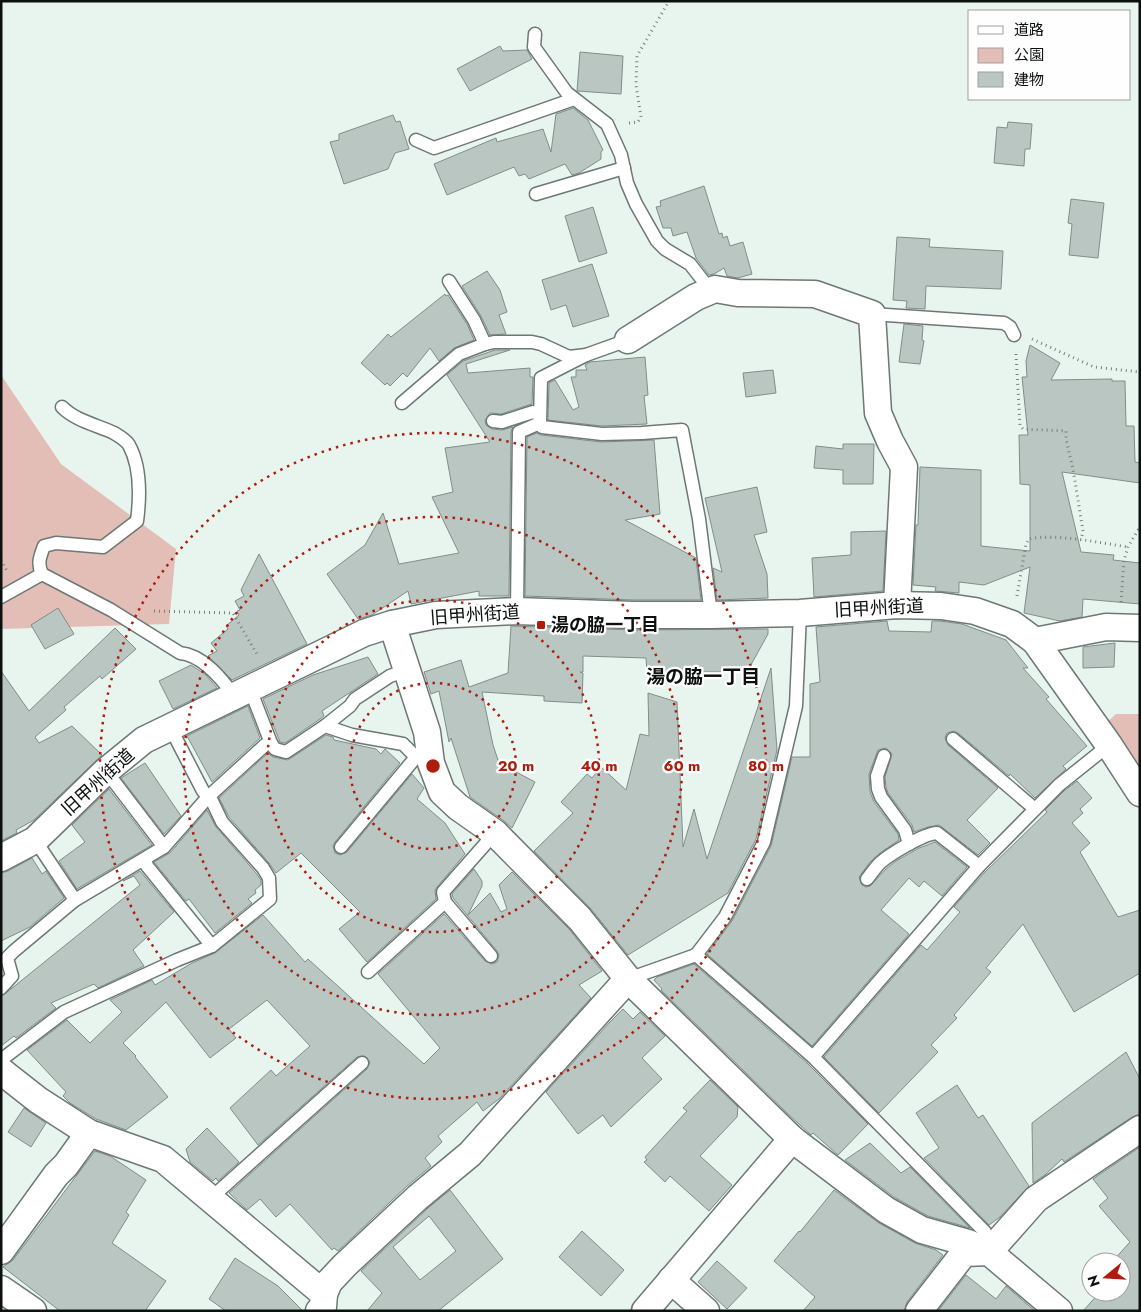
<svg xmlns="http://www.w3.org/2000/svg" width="1141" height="1312" font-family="Jost,'Noto Sans JP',sans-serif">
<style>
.green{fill:#e2beb7}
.building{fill:#bac6c1;stroke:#818d88;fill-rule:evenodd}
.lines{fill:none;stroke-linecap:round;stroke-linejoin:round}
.lane-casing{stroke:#6d7874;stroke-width:15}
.street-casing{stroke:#6d7874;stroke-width:29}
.path{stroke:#77807c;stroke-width:3;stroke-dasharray:1 4;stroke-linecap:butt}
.lane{stroke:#fff;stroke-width:12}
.street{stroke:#fff;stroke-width:26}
.ring{fill:none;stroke:#ac1d0e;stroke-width:2.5;stroke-dasharray:2.5 5}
.poi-dot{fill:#ac1d0e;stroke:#fefefe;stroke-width:2}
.labels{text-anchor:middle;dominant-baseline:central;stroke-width:4.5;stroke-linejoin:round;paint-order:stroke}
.street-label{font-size:18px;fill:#0c100e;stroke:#fefefe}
.poi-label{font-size:18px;font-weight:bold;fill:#0c100e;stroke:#fefefe;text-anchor:start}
.neighbourhood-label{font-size:19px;font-weight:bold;fill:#0c100e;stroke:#fefefe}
.centre{fill:#ac1d0e;stroke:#fefefe;stroke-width:2.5}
.ring-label{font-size:15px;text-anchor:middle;font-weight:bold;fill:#ac1d0e;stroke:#fefefe;stroke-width:4.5;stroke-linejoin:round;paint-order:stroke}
</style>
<rect width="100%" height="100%" fill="#e8f5ef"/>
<!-- green -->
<g class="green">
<polygon points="1,375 61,464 176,549 169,624 1,629"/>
<polygon points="1116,714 1140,714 1140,768 1107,722"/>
</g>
<!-- building -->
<g class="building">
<polygon points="500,46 503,51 527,50 532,59 470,91 457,69"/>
<polygon points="580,52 623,56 621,94 577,91"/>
<polygon points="573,108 588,120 603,150 601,152 601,159 579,173 572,175 565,164 529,179 525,174 519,176 514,167 447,195 434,164 496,138 497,142 543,129 551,152 556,114"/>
<polygon points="393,115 396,122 400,121 409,149 395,153 388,169 344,184 330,142 339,140 339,134"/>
<polygon points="1008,122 1032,124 1030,149 1025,149 1024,166 994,163 997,127 1007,128"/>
<polygon points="704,186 719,234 722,233 723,238 727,236 730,246 743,242 752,274 738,278 727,276 724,268 714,274 709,275 696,258 687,232 673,236 671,228 663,228 656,207 661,206 660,201"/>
<polygon points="1071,199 1104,203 1098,258 1069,255 1072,224 1068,223"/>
<polygon points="593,207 607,253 579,262 565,216"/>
<polygon points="897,237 930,239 929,247 1003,251 1001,289 926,286 925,309 906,308 907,301 893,300"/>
<polygon points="592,264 609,316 573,327 566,305 551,310 542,280"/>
<polygon points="487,271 500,290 507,312 499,315 506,334 490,335 481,316 462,286"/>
<polygon points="445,294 446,296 448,295 467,324 474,340 454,348 439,361 430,348 407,377 403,373 390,386 387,383 385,385 361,363 388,334 391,337"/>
<polygon points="904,324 923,326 922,340 924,341 920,364 899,362"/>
<polygon points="1030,345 1060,363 1051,380 1112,379 1112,381 1125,381 1126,426 1134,426 1135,462 1140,463 1140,483 1062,472 1081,552 1114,555 1113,560 1140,563 1140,604 1083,599 1082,617 1060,621 1024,613 1030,567 984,585 959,582 959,593 935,591 936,587 913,585 916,525 918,525 920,467 981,470 981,546 1030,551 1030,485 1020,484 1019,435 1028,435 1022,377 1027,377 1026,361"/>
<polygon points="495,350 510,350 466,364 468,373 530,368 530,377 533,377 532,404 501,414 490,413 485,420 486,425 492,429 502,430 513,427 511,432 509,596 479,596 479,591 411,604 408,591 372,615 358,619 327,574 365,545 383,513 399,564 459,553 432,497 453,492 445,448 490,442 447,375 463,361"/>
<polygon points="645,357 648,395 644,396 647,424 602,426 548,420 549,383 555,380 573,410 579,407 571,377 576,377 576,370 587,370 585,365 590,362"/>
<polygon points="773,370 776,393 746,397 743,373"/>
<polygon points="537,433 541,435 601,442 654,440 660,514 625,520 696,558 701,600 634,600 525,596 527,437"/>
<polygon points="843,444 874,444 873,484 843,484 843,470 814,468 816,446 843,449"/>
<polygon points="757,487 767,532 754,535 767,574 768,598 717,600 713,568 722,572 705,498"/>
<polygon points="886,531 883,591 814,597 812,558 851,555 851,532"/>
<polygon points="259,554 307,644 232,680 208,656 217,651 211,643 228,629 226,626 239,615 237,611 240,610 235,601 244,596 241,590"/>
<polygon points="58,608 74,634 45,649 31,625"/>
<polygon points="887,621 889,631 931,632 932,621 940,621 962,624 1006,640 1028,668 1023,668 1049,697 1046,699 1087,746 1063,766 1066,769 1035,798 1010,774 1009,776 958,733 954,731 947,733 945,738 948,745 998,788 967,820 990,843 978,855 939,825 928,827 914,832 912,825 888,793 886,787 885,777 892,754 886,748 878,750 869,774 870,792 874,802 898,834 899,840 880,853 870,862 859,877 862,885 866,887 870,886 886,869 896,861 919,848 935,842 967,867 942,896 924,881 919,887 909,878 881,910 909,934 812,1046 707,954 732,921 771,846 792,757 810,757 810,684 820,682 816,627"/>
<polygon points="511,626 634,630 768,629 768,634 747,672 647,672 646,658 583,656 583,672 580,672 583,673 582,703 544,701 544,696 482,692 493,745 499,763 535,782 512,828 504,821 470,797 451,738 449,742 439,691 431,694 424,672 461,660 469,687 508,673"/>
<polygon points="115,628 136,649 102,679 100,676 64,707 66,710 35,737 39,743 72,726 102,755 34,820 16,830 17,833 1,841 1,671 29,711"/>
<polygon points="1115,643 1114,667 1083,668 1083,647"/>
<polygon points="368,657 378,674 322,711 324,716 320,719 285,743 280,742 263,699 313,675"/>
<polygon points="191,665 206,675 217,688 173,709 159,681"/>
<polygon points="771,668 777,750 756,839 728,893 628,955 591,909 534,851 573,813 561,802 587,774 592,778 601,767 626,790 640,734 649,736 648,693 677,702 683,847 694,809 707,859"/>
<polygon points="248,706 260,738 212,782 187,736"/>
<polygon points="326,735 333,737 334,740 376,749 381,754 385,749 400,763 335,842 333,846 335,853 340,855 347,852 412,774 424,788 417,799 445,823 465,854 437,887 435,890 436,899 367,962 339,929 360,912 301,853 276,873 269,863 229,817 219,798 268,753 273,757 288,760"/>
<polygon points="145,763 181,816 164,834 121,778"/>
<polygon points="1077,781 1092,798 1080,809 1083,813 1072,823 1090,843 1080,852 1118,917 1140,910 1140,973 1074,1012 1023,924 986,968 991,972 954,1015 957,1018 931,1045 938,1052 879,1113 824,1057 921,945 927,950 960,912 954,907 985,872 1047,812 1045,810 1064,791"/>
<polygon points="109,789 152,845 77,889 59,861 85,842 72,825"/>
<polygon points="207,810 216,827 256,873 261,880 261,885 255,890 256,893 248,899 252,903 215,933 189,899 186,901 154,862 170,853"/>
<polygon points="32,858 42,874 46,871 64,898 30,927 1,941 1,873 8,871"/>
<polygon points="474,869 482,881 482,886 468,915 490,893 501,912 507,909 499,885 512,872 569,929 602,971 579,985 591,998 499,1099 483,1111 477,1102 438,1136 442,1142 425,1158 431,1166 407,1186 338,1251 334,1248 332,1250 290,1204 276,1217 260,1199 247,1210 229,1193 367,1069 370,1062 365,1056 357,1057 258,1145 230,1108 271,1070 276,1076 310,1046 267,1000 229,1029 236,1038 210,1058 166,1002 123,1043 136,1056 135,1057 168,1097 126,1130 96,1119 70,1103 63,1096 66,1092 27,1050 67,1020 90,1043 122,1012 110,1000 152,980 155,985 192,963 215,953 263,915 305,962 308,959 424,1064 440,1048 378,974 444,914 485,961 492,964 497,962 499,955 497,951 453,898 452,894"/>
<polygon points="140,871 174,912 133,950 144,966 98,988 94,984 51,1003 56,1008 16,1038 14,1036 1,1046 1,997 140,885 134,876 123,881"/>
<polygon points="694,964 807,1063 868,1124 838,1155 813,1133 811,1135 787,1113 661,990 662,989 654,980 657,977"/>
<polygon points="623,1009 633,1019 640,1012 665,1036 642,1058 662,1079 611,1127 603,1115 578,1134 546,1092 611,1021"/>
<polygon points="1126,1052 1140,1079 1140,1114 1132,1117 1064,1162 1062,1159 1045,1175 1033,1183 1032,1123"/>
<polygon points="710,1080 738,1107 737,1117 700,1156 732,1185 709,1211 670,1176 665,1182 644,1162 647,1160 645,1157 687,1111 683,1108"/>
<polygon points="957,1085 978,1118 983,1115 1029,1186 1000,1217 989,1225 924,1158 939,1148 916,1113"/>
<polygon points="24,1108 46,1123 31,1147 8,1132"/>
<polygon points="207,1128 239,1162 218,1181 216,1178 213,1181 190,1162 186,1149"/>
<polygon points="870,1143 901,1173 910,1167 970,1228 928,1216 894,1197 845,1160"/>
<polygon points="1140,1147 1140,1311 1083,1311 1100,1292 1121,1292 1121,1262 1112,1262 1130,1242 1099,1206 1108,1198 1093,1179"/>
<polygon points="95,1151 110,1156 146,1180 126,1212 129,1215 112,1243 166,1281 145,1311 60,1311 3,1267 13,1260"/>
<path d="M450 1190 503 1259 438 1311H367L382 1293 361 1271 427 1209ZM429 1216 456 1251 420 1280 393 1247Z"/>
<polygon points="834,1190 879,1223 915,1243 936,1250 943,1255 907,1302 904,1311 803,1311 815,1297 774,1261 799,1231 800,1232"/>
<polygon points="582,1231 624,1270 601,1296 559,1257"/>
<polygon points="235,1258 278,1286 303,1311 226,1311 209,1299"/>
<polygon points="717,1261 747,1288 727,1309 698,1282"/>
<polygon points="966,1275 996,1299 1006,1286 1035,1311 938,1311"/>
</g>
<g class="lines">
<!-- lane casing -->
<g class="lane-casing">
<g id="lane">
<polyline points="535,34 534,47 567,93 607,124 621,155 627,183 636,204 657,241 665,249 690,264 704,282 715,289"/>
<polyline points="416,140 434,148 574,99"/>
<polyline points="536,194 624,168"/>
<polyline points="449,281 474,320 485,344"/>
<polyline points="872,314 1004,323 1010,327 1014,335"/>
<polyline points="402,403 459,354 485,344 494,342 532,342 541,344 569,357 586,355 628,340"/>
<path d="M62 407C76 421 97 425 114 433 119 436 126 440 129 445 141 467 140 498 137 521L103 547 56 543 44 546C40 557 37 563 42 574L111 610 180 653C203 655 222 679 234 696"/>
<polyline points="493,421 502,422 533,412 540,415"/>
<polyline points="540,423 542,427 602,434 642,433 682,430 699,519 711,615"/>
<polyline points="1,597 42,574"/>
<polyline points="517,611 519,432 540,423 541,378 586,355"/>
<polyline points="250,689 271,743 275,749 286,752 325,726 352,735 403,744 416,757 431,763"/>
<polyline points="325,726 350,706 355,699 390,676 407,670"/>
<polyline points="953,739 1035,809"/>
<polyline points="884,756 877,776 878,789 881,797 905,830 909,844"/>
<polyline points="106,771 164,847"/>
<polyline points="35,840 75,900"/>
<polyline points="341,847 416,757"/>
<polyline points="145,860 147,866 212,946"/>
<path d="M867 879C871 874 875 868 880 863 890 854 923 834 937 833L979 866"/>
<polyline points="696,955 725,917 764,842 796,706 800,613"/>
<polyline points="491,956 445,902 443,892 495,833"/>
<polyline points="368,972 445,902"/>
<polyline points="628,979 696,955 813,1057 979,866 1059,785 1109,745"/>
<polyline points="1,988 12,976 7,958 14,951 75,900 164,847 208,797 265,745 271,743"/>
<polyline points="813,1057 985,1232 989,1252"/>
<polyline points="1,1060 64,1012 177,960 212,946 270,899 269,878 263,868 222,822 212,801 203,791 170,727"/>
<polyline points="211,1198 362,1063"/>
</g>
</g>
<!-- street casing -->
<g class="street-casing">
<g id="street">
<polyline points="628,340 696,297 715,289 738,293 815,294 872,314 878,413 890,441 904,467 897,605"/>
<polyline points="392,624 427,732 431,763 442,792 458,807 495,833 580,919 628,979 792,1139 886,1210 922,1230 968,1243 989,1252 1059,1311"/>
<polyline points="1035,641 1106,627 1140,628"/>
<polyline points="1,858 35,840 106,771 144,740 364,633 392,624 436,615 517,611 634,615 711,615 800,613 897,605 941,606 975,611 1012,624 1035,641 1109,745 1140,793"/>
<polyline points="1,1071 38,1100 89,1133 163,1159 324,1294"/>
<polyline points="1,1251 56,1175 66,1165 89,1133"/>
<polyline points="671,1280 706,1311"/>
<polyline points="1,1289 33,1311"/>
<polyline points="319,1311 323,1307 324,1294 329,1282 345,1265 417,1198 470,1154 628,979"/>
<polyline points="645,1311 792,1139"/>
<polyline points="919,1311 964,1253 989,1252 1036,1199 1140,1129"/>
</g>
</g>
<!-- path -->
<g class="path">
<polyline points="629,123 638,122 641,117 636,85 637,56 669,1"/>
<polyline points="1032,339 1094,367 1140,372"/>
<polyline points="1016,354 1020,426 1023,429 1066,431 1066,439 1073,469 1083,531 1081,540"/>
<polyline points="1,560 7,571"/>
<path d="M1017 596 1026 544 1029 539C1054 533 1101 543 1128 547"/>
<polyline points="1121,602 1124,560 1128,547 1138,530 1140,530"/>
<polyline points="154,611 233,613 258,656"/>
</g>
<!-- lane -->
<use href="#lane" class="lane"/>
<!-- street -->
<use href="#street" class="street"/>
</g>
<!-- distance rings -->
<g class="ring">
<circle cx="433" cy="766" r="83"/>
<circle cx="433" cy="766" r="166"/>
<circle cx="433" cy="766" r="249"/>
<circle cx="433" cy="766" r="333"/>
</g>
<!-- markers -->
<rect class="poi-dot" x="536" y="620" width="10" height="10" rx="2.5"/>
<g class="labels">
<!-- street labels -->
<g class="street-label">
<text transform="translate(879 608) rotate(-3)">旧甲州街道</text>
<text transform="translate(475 615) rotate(-4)">旧甲州街道</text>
<text transform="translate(98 782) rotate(-42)">旧甲州街道</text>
</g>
<!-- poi labels -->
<g class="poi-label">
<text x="551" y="625">湯の脇一丁目</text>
</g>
<!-- neighbourhood labels -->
<g class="neighbourhood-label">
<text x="703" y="676">湯の脇一丁目</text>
</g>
</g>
<circle cx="433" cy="766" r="8" class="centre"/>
<g class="ring-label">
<text x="516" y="771">20 m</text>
<text x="599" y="771">40 m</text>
<text x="682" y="771">60 m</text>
<text x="766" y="771">80 m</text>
</g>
<!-- border -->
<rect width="1141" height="1312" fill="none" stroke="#0c100e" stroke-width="5"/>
<!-- legend -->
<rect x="968" y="10" width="162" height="90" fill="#fefefe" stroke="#9d9f9e"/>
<rect x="978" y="26" width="25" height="8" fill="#ffffff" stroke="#9d9f9e"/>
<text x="1014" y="35" font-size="15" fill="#0c100e">道路</text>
<rect x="978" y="48" width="25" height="15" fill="#e2beb7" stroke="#9d9f9e"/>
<text x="1014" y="60" font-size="15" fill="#0c100e">公園</text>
<rect x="978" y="72" width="25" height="15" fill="#bac6c1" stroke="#9d9f9e"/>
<text x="1014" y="85" font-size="15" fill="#0c100e">建物</text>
<!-- north arrow -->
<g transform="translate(1106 1277) rotate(252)"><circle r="24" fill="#fefefe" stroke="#9d9f9e"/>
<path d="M0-4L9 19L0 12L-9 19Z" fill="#ac1d0e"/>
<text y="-8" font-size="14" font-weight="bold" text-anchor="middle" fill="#0c100e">N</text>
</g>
</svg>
